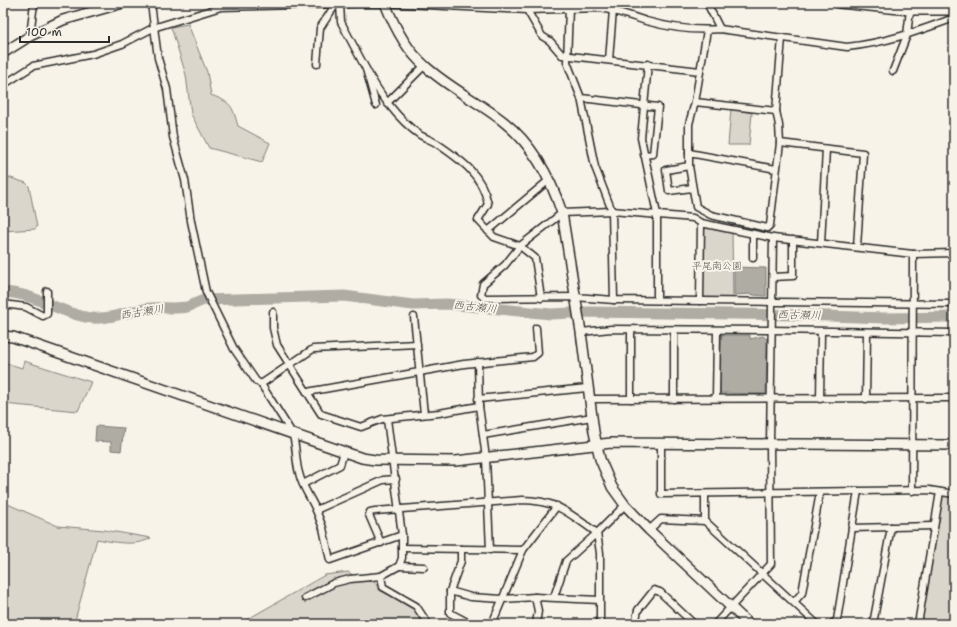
<svg xmlns="http://www.w3.org/2000/svg" width="957" height="627" font-family="'Shantell Sans','Klee One',sans-serif">
<style>
.green{fill:#dad6cc;stroke:#82807c}
.water{fill:#afaca4;stroke:#7a7874}
.lines{fill:none;stroke-linecap:round;stroke-linejoin:round}
.river{stroke:#afaca4;stroke-width:11}
.street-casing{stroke:#2b2b2b;stroke-width:9}
.secondary-casing{stroke:#2b2b2b;stroke-width:12}
.street{stroke:#f7f3e8;stroke-width:6}
.secondary{stroke:#f7f3e8;stroke-width:9}
.labels{text-anchor:middle;dominant-baseline:central;stroke-width:4;stroke-linejoin:round;paint-order:stroke}
.park-label{font-size:10px;fill:#575653;stroke:#f7f3e8}
.water-label{font-size:11px;font-style:italic;fill:#53524f;stroke:#f7f3e8}
</style>
<rect width="100%" height="100%" fill="#f7f3e8"/>
<filter id="ink" filterUnits="userSpaceOnUse"><feTurbulence type="fractalNoise" baseFrequency=".025" numOctaves="2"/><feDisplacementMap in="SourceGraphic" scale="8" xChannelSelector="R" yChannelSelector="G"/><feConvolveMatrix kernelMatrix="1 2 1 2 8 2 1 2 1" color-interpolation-filters="sRGB"/></filter>
<g filter="url(#ink)">
<!-- green -->
<g class="green">
<path d="M188 24 207 72 211 95C232 103 232 105 238 126L270 143 262 162 209 148 191 114 186 75 171 27Z"/>
<polygon points="731,109 752,113 749,145 728,145"/>
<polygon points="8,177 26,183 29,186 37,227 35,229 3,231 3,183"/>
<polygon points="702,225 732,232 733,299 702,299"/>
<polygon points="24,361 91,382 78,411 3,404 3,362 22,368"/>
<polygon points="943,494 954,496 954,624 917,624 940,495"/>
<path d="M3 502 58 526 104 530 151 538C136 547 113 542 97 539L74 624H3Z"/>
<polygon points="348,572 363,581 375,582 379,590 413,606 423,624 239,624 325,575"/>
</g>
<!-- water -->
<g class="water">
<polygon points="734,267 766,268 766,296 753,295 753,294 734,295"/>
<polygon points="721,335 750,335 750,339 763,336 767,339 766,394 720,393"/>
<polygon points="96,426 124,428 121,451 111,450 111,442 95,441"/>
</g>
<g class="lines">
<!-- river -->
<path class="river" d="M3 292C32 293 54 309 81 316 104 323 127 311 150 308 162 307 175 309 187 307 193 305 198 302 204 300L344 296 413 305 447 304 551 314 589 312 801 315 884 318 954 317"/>
<!-- street casing -->
<g class="street-casing">
<g id="street">
<path d="M151 3 158 58 167 89 173 137 185 180 191 221 206 292 234 349 256 381 261 384 292 433C297 446 295 460 299 473 302 487 311 498 316 510L383 480 396 479"/>
<polyline points="707,3 720,29"/>
<polyline points="340,4 341,22 366,69 376,105"/>
<polyline points="569,8 567,62 581,98 595,167 612,211 614,300"/>
<polyline points="527,10 542,36 550,41 562,55 700,71"/>
<polyline points="707,30 695,102 689,124 689,166 696,207 711,215 767,228 770,225 780,143 779,125 776,111 782,38"/>
<polyline points="30,36 34,3"/>
<polyline points="609,60 613,10"/>
<polyline points="317,64 320,28 336,4"/>
<polyline points="648,64 641,138 657,214 657,300"/>
<path d="M366 69C378 92 398 120 420 135 425 138 431 140 436 143 461 160 482 174 488 204L478 220 494 237 520 246 535 258 541 298"/>
<polyline points="893,71 907,35 910,10"/>
<path d="M3 85 33 66 93 54 122 44 153 28 221 7 385 3 527 10 601 8C617 11 631 16 646 21 671 28 695 31 720 29L847 47C885 43 919 31 954 18"/>
<polyline points="581,98 658,107 653,154 644,155"/>
<polyline points="695,102 776,111"/>
<polyline points="387,103 424,66"/>
<polyline points="780,143 863,153 857,247"/>
<polyline points="689,153 776,169"/>
<polyline points="689,166 666,170 669,191 692,188"/>
<polyline points="488,231 549,180"/>
<polyline points="821,243 826,149"/>
<polyline points="954,253 913,254 773,238 701,223 693,218 612,211 562,213 520,246 505,265 483,284 481,295 485,298 575,297 614,300 954,304"/>
<polyline points="753,258 753,234"/>
<polyline points="773,277 793,276 793,240"/>
<polyline points="700,301 701,223"/>
<polyline points="3,304 26,307 43,316 47,314 47,291"/>
<polyline points="273,312 273,328 277,345 321,414 361,427 382,419 439,413 479,406"/>
<polyline points="414,317 424,414"/>
<polyline points="631,330 631,399"/>
<polyline points="674,330 674,399"/>
<polyline points="581,332 611,329 771,330 954,333"/>
<polyline points="478,362 479,406 486,458 490,550"/>
<polyline points="261,384 313,349 417,344"/>
<polyline points="307,392 464,364 533,357 538,353 536,328"/>
<polyline points="716,398 717,331"/>
<polyline points="478,399 587,388"/>
<polyline points="589,399 954,398"/>
<polyline points="820,399 821,332"/>
<polyline points="866,399 867,333"/>
<polyline points="483,435 592,417"/>
<polyline points="661,444 661,494 929,490 954,494"/>
<polyline points="303,484 340,465 344,452"/>
<polyline points="912,491 913,254"/>
<polyline points="705,494 705,521"/>
<polyline points="316,510 323,528 330,560 402,535"/>
<polyline points="852,528 934,526"/>
<polyline points="649,530 661,519 705,521 817,624"/>
<path d="M381 543 369 515 370 512 375 511 522 500C557 500 570 514 597 533L566 561 554 597"/>
<polyline points="402,548 523,550"/>
<polyline points="461,549 461,561 450,591 450,613 471,624"/>
<polyline points="399,566 424,567"/>
<polyline points="381,576 383,587 416,606 428,624"/>
<polyline points="450,591 471,597 502,599 535,597 599,600"/>
<polyline points="535,597 538,611 536,624"/>
<polyline points="305,598 334,583 350,579 381,576 399,566 402,558 402,535 387,419"/>
<polyline points="794,602 802,593 820,492"/>
<polyline points="492,624 523,550 557,506"/>
<polyline points="600,624 600,553 597,533 625,505"/>
<polyline points="635,624 638,610 654,590 660,592 694,624"/>
<polyline points="715,624 771,564 770,443 773,238"/>
<polyline points="832,624 837,620 858,491"/>
<polyline points="873,624 891,527"/>
<polyline points="918,624 940,492"/>
</g>
</g>
<!-- secondary casing -->
<g class="secondary-casing">
<g id="secondary">
<path d="M385 3C394 26 406 50 425 66 449 88 479 102 504 122 533 145 551 179 562 213L581 332 594 432 600 459 612 487 625 505 649 530 749 624"/>
<polyline points="839,3 910,10 954,10"/>
<polyline points="3,53 30,36 63,20 123,3"/>
<polyline points="3,336 13,337 362,458 375,460 456,461 611,443 954,445"/>
</g>
</g>
<!-- street -->
<use href="#street" class="street"/>
<!-- secondary -->
<use href="#secondary" class="secondary"/>
</g>
</g>
<g class="labels">
<!-- park labels -->
<g class="park-label">
<text x="717" y="265">平尾南公園</text>
</g>
<!-- water labels -->
<g class="water-label">
<text transform="translate(475 307) rotate(6)">西古瀬川</text>
<text transform="translate(142 312) rotate(-9)">西古瀬川</text>
<text transform="translate(799 315) rotate(1)">西古瀬川</text>
</g>
</g>
<!-- margin -->
<rect width="957" height="627" fill="none" stroke="#f7f3e8" stroke-width="16"/>
<rect x="8" y="8" width="941" height="611" fill="none" stroke="#2b2b2b" stroke-width="1.5" filter="url(#ink)"/>
<!-- scale -->
<path d="M20 36v6h89v-6" fill="none" stroke="#2b2b2b" stroke-width="2"/>
<text x="26" y="36" font-size="12" fill="#2b2b2b" stroke="#f7f3e8" stroke-width="3" paint-order="stroke">100 m</text>
</svg>
